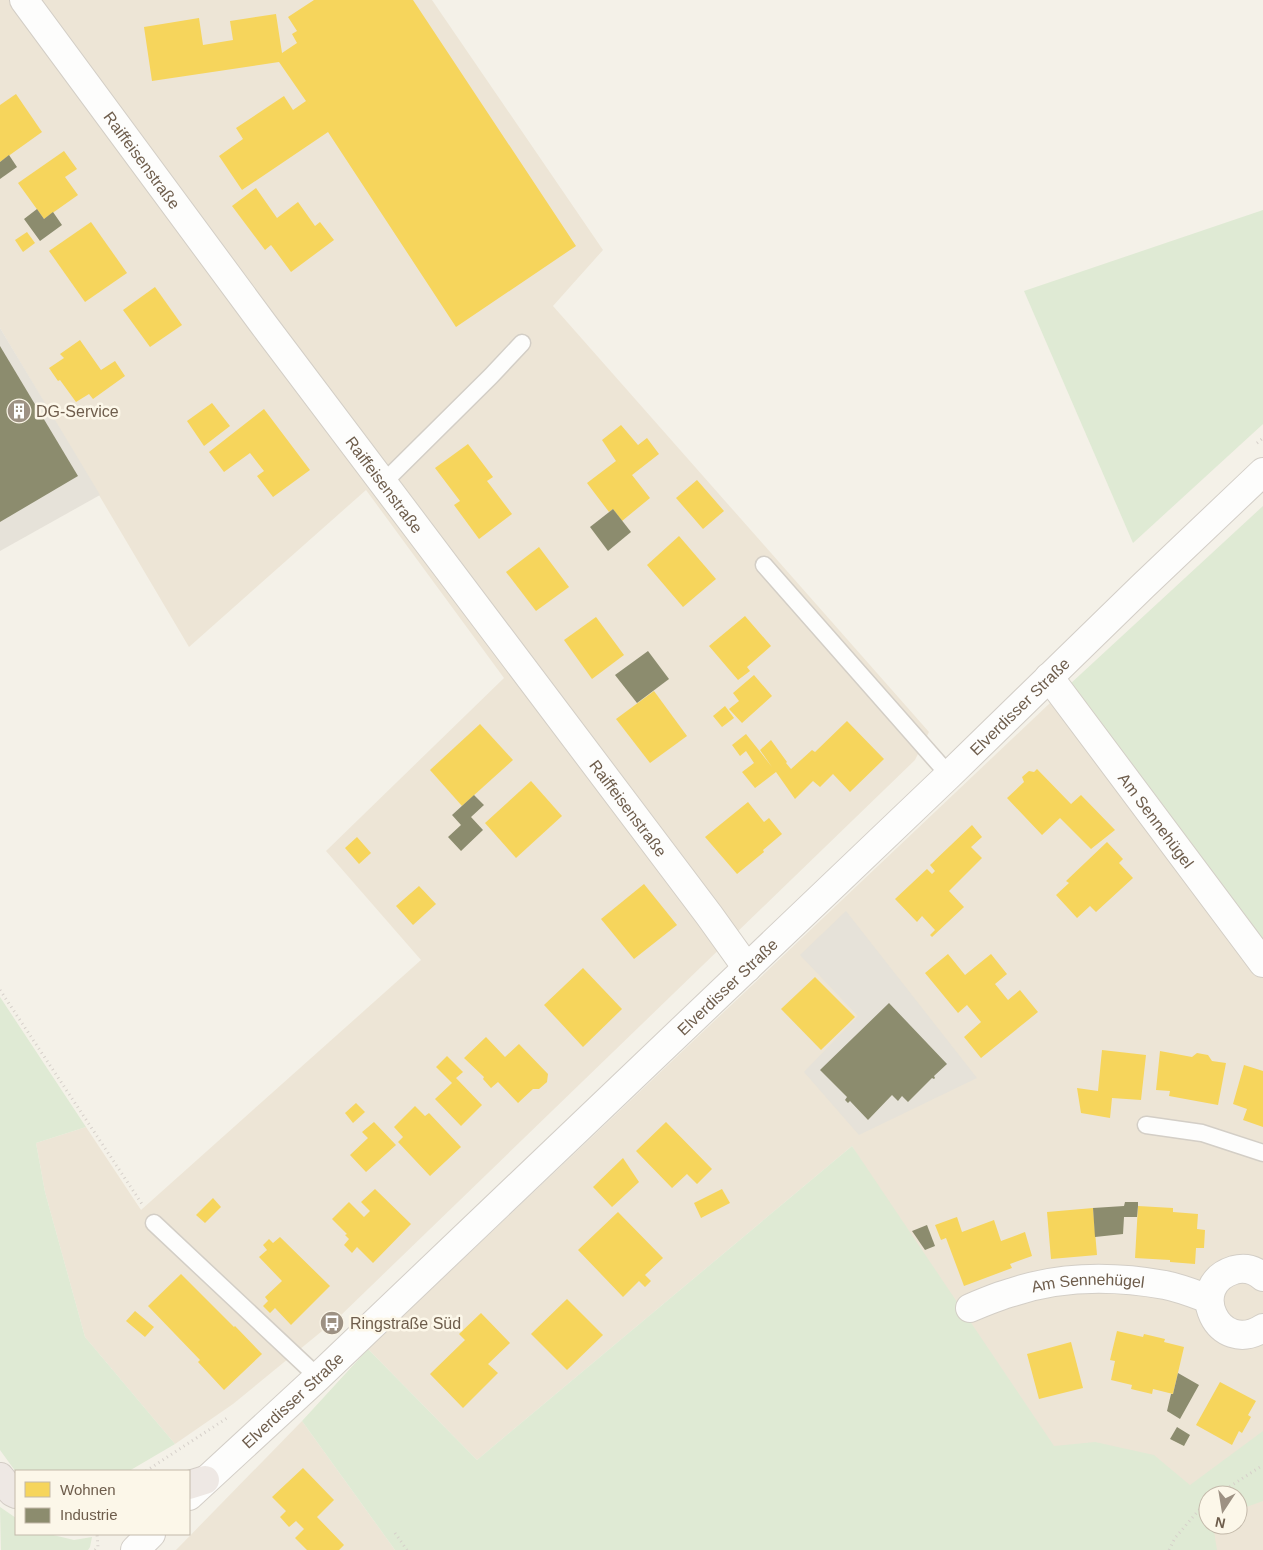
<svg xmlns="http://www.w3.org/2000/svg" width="1263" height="1550" font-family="Arial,sans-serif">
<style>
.residential{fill:#ede5d6;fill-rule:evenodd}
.industrial{fill:#e6e2d9}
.green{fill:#dfead4}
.homes{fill:#f6d55c}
.industry{fill:#8c8c6e}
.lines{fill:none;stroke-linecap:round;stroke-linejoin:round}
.lane-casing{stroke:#d3cec6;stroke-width:19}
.street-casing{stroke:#d3cec6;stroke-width:30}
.secondary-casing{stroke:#d3cec7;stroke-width:30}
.highway-casing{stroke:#d3cdc6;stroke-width:30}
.path{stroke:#d6d0ca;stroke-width:3;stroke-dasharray:1 4;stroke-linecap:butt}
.lane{stroke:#fdfdfc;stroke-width:16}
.street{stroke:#fdfdfc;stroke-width:28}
.secondary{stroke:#fdfdfc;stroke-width:28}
.highway{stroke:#eee8e4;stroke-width:28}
.labels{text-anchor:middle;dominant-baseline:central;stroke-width:5;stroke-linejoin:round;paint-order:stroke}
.street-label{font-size:16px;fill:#6e5d4c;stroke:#fcf7e9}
.poi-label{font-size:16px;fill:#6e5d4c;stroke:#fcf7e9;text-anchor:start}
</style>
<rect width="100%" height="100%" fill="#f4f1e8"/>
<!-- residential -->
<g class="residential">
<polygon points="0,0 432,0 603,250 553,306 929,732 915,760 338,1318 233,1404 175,1444 85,1337 45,1192 36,1143 86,1127 141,1210 421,960 326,851 504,678 366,490 189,647 0,328"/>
<path d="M1069 685 1263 945V1550H1088L852 1146 477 1460 368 1349ZM1208 1495H1238V1525H1208Z"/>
<polygon points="302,1421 395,1550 176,1550"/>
</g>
<!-- industrial -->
<g class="industrial">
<polygon points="0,328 100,495 0,551"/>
<polygon points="846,911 977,1078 859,1135 804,1072 858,1016 800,955"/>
</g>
<!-- green -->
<g class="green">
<polygon points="1263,210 1263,424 1133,543 1024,291"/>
<polygon points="1263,506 1263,945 1069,685"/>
<polygon points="0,997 86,1127 36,1143 45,1192 85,1337 175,1444 129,1471 16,1472 0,1450"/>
<polygon points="852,1146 1054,1446 1095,1442 1154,1455 1190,1485 1263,1431 1263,1501 1238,1510 1238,1495 1208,1495 1208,1525 1213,1525 1217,1550 395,1550 302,1421 368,1349 477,1460"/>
<polygon points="0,1507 16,1518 16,1534 49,1534 74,1540 92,1537 90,1547 88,1550 1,1550"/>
</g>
<!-- homes -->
<g class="homes">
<polygon points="314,0 413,0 576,246 456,327 328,132 242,190 219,156 243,139 236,128 284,96 293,110 306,101 279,62 152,81 144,27 199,18 203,45 233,40 230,21 276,14 282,53 297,43 292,34 297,31 288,17"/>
<polygon points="16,94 42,132 0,162 0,105"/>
<polygon points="64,151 77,169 65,177 78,195 44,219 18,183"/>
<polygon points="256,188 277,218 298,202 315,226 320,222 334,240 291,272 271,245 265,250 232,206"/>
<polygon points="91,222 127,273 85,302 49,251"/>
<polygon points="27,232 35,243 23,252 15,240"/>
<polygon points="155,287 182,325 150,347 123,310"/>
<polygon points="80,340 101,370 115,361 125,376 93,399 89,394 76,402 60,380 58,381 49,368 64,358 60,354"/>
<polygon points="212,403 230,426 204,446 187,421"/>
<polygon points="264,409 310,470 273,497 257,476 264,471 250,453 224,472 209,452"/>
<polygon points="621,425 638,445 647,438 659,454 632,475 650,498 622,521 613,509 609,512 587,483 616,461 602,440"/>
<polygon points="468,444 493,477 487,481 512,514 479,539 454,505 460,501 435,468"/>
<polygon points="697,480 724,511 703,529 676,498"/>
<polygon points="679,536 716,579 683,607 647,565"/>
<polygon points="539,547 569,587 536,611 506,572"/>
<polygon points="745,616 771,646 747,667 750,671 738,680 709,646"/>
<polygon points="596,617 624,655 592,679 564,640"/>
<polygon points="754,675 772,696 742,723 729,709 739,701 733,693"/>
<polygon points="654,691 687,736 650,763 616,719"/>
<polygon points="725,706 734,718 722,727 713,716"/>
<polygon points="847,721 884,759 850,792 833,774 820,787 813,781 795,799 776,772 755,788 742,772 754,763 746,751 740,756 732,745 746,734 772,767 760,750 771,740 787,762 786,763 791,769 812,750 815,752"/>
<polygon points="480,724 513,760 462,806 430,770"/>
<polygon points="1037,769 1071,804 1081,795 1115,830 1091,849 1060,818 1042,835 1007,798 1024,782 1022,777 1029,771 1034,772"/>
<polygon points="531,781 562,816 516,858 485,823"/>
<polygon points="748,802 764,822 769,818 782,834 763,850 764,852 737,874 705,837"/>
<polygon points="972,825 982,837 971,847 982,858 949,891 964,907 932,937 930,935 935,930 922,916 917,922 895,899 927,869 932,874 935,871 930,865"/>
<polygon points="357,837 371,853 359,864 345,848"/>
<polygon points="1107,842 1123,859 1119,863 1133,878 1096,912 1090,906 1077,918 1056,895 1069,883 1066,881"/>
<polygon points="644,884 677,925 634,959 601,919"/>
<polygon points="419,886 436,904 413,925 396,906"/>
<polygon points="948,954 965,975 991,954 1007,974 995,984 1008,1000 1020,990 1038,1012 981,1058 964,1037 981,1022 967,1005 958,1013 925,973"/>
<polygon points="583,968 622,1009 583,1047 544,1005"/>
<polygon points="815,977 855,1017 821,1050 781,1009"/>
<polygon points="486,1037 505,1057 519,1044 548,1074 547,1082 539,1089 533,1089 518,1103 498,1082 491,1088 483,1079 484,1077 464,1058"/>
<polygon points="1102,1050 1146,1055 1141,1100 1112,1098 1110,1118 1081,1113 1077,1088 1098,1091"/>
<polygon points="1160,1051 1192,1057 1197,1053 1208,1055 1212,1061 1226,1063 1218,1105 1169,1096 1170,1091 1156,1090"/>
<polygon points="447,1056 463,1072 456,1078 482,1105 461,1126 435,1099 452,1083 436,1067"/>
<polygon points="1244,1065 1263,1071 1263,1127 1243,1120 1247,1109 1233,1104"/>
<polygon points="356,1103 365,1112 353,1123 345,1113"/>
<polygon points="415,1106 425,1116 429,1113 461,1147 430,1176 398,1142 403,1137 394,1127"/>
<polygon points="374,1122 396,1145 366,1172 350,1155 368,1138 362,1132"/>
<polygon points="666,1122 712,1169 697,1184 687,1174 672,1188 636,1151"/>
<polygon points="623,1158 639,1182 612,1207 593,1187"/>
<polygon points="375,1189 411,1224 373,1263 357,1247 352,1253 344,1245 349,1239 345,1235 347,1234 332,1219 349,1202 364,1217 370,1211 361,1202"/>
<polygon points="722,1189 730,1203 701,1218 694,1203"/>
<polygon points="213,1198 221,1207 205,1223 196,1215"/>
<polygon points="1138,1206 1173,1208 1173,1212 1198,1214 1197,1229 1205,1230 1204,1248 1196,1248 1195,1264 1170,1262 1170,1260 1135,1258"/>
<polygon points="1093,1208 1097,1255 1051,1259 1047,1212"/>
<polygon points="618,1212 663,1258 645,1275 651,1281 645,1287 639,1281 623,1297 578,1250"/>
<polygon points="957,1217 962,1232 994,1220 1001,1241 1025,1232 1032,1256 1010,1264 1012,1268 964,1286 946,1238 941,1240 935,1225"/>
<polygon points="280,1237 330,1286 291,1325 275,1308 270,1313 263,1306 268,1301 265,1297 282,1281 259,1257 267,1250 263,1245 269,1239 273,1243"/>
<polygon points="181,1274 234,1327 235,1326 262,1354 224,1390 198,1362 200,1360 148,1306"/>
<polygon points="567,1299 603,1335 567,1370 531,1334"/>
<polygon points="135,1311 154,1327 145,1337 126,1321"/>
<polygon points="481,1313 510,1343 488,1364 498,1373 463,1408 430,1374 465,1340 459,1334"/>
<polygon points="1117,1331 1143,1337 1144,1334 1165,1339 1164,1342 1184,1347 1173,1394 1153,1389 1152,1394 1131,1389 1132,1385 1111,1380 1115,1361 1110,1360"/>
<polygon points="1071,1342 1083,1388 1039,1399 1027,1354"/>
<polygon points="1220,1382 1256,1401 1248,1415 1251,1417 1242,1433 1239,1431 1232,1445 1196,1425"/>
<polygon points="303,1468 334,1500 317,1517 344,1545 339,1550 307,1550 295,1538 304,1529 296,1521 289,1527 280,1517 286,1511 272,1497"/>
</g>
<!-- industry -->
<g class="industry">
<polygon points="9,155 17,167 0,179 0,162"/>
<polygon points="37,209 44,219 53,212 62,225 40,241 24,219"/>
<polygon points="0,346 78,476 0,522"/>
<polygon points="613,509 631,532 608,551 590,527"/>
<polygon points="648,651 669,679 637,703 615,675"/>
<polygon points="474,795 484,805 471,817 483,830 461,851 448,837 461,825 452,815"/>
<polygon points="889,1003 947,1064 934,1076 935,1078 934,1079 932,1078 908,1102 902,1096 898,1101 892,1095 868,1120 850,1101 848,1103 845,1100 847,1097 820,1070"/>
<polygon points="1125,1202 1138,1202 1138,1206 1137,1217 1124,1217 1123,1234 1095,1237 1093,1208 1124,1206"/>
<polygon points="927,1225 935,1246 925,1250 912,1231"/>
<polygon points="1178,1373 1199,1385 1180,1419 1167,1411 1171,1394 1173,1394"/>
<polygon points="1177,1427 1190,1435 1184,1446 1170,1439"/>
</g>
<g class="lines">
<!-- lane casing -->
<g class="lane-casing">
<g id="lane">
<polyline points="383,483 491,376 522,343"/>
<polyline points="764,565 949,775"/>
<polyline points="1146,1125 1202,1133 1263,1153"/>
<polyline points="154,1223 318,1377"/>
</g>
</g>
<!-- street casing -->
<g class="street-casing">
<g id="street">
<path id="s1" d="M24 0 264 325 709 915 747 968"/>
<path id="s2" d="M1049 677 1263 963"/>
<path d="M1263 1277C1255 1270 1245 1267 1234 1270 1185 1285 1218 1357 1263 1328"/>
<path id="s3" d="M970 1308C984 1302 998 1296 1013 1292 1061 1276 1115 1276 1165 1285 1180 1288 1195 1294 1209 1299"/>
</g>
</g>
<!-- secondary casing -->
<g class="secondary-casing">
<g id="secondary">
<path id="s4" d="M189 1496 318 1377 949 775 1143 586 1263 472"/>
<polyline points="135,1550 151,1534"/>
</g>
</g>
<!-- highway casing -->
<g class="highway-casing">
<g id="highway">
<polyline points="0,1477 12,1492 16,1494"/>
<polyline points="189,1485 205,1480"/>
</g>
</g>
<!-- path -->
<g class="path">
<polyline points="1257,443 1263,438"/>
<polyline points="0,990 142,1204"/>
<polyline points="146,1471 227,1418"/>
<polyline points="1217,1495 1263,1465"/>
<polyline points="395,1533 407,1550"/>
<polyline points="95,1550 98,1547 97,1534"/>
<polyline points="1169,1550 1175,1538 1204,1504 1208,1501"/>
</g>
<!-- lane -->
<use href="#lane" class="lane"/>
<!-- street -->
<use href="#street" class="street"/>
<!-- secondary -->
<use href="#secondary" class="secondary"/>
<!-- highway -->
<use href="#highway" class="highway"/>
</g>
<!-- icons -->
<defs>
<g id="building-disc" transform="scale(1.25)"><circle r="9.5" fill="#9d9183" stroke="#fcf7e9"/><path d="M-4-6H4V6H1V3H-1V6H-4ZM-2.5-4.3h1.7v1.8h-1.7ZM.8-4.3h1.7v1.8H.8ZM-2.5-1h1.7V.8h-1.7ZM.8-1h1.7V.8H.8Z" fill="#fff"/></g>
<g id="bus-disc" transform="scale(1.25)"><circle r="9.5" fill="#9d9183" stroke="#fcf7e9"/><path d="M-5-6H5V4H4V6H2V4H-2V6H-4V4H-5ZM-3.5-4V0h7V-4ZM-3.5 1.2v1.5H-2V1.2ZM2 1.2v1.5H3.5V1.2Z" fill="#fff"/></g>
</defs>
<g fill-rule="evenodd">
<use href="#building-disc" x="19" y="411"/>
<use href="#bus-disc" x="332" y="1323"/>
</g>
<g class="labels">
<!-- street labels -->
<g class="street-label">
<text stroke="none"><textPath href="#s1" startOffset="199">Raiffeisenstraße</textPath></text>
<text stroke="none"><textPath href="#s1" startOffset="604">Raiffeisenstraße</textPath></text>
<text stroke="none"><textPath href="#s4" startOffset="1146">Elverdisser Straße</textPath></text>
<text stroke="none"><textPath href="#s1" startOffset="1009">Raiffeisenstraße</textPath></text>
<text stroke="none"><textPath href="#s2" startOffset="179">Am Sennehügel</textPath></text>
<text stroke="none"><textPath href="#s4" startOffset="741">Elverdisser Straße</textPath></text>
<text stroke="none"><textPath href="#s3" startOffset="122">Am Sennehügel</textPath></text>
<text stroke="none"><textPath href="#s4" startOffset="141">Elverdisser Straße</textPath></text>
</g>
<!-- poi labels -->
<g class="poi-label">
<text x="36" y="411">DG-Service</text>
<text x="350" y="1323">Ringstraße Süd</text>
</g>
</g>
<!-- legend -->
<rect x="15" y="1470" width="175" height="65" fill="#fcf7e9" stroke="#c3b9aa"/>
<rect x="25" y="1482" width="25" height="15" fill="#f6d55c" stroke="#c3b9aa"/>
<text x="60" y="1495" font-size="15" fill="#6e5d4c">Wohnen</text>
<rect x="25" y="1508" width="25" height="15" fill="#8c8c6e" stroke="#c3b9aa"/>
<text x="60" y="1520" font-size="15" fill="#6e5d4c">Industrie</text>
<!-- north arrow -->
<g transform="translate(1223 1510) rotate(192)"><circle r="24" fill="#fcf7e9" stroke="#c3b9aa"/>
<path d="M0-4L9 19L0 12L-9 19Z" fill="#9d9183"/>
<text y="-8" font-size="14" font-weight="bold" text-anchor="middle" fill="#6e5d4c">N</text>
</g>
</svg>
